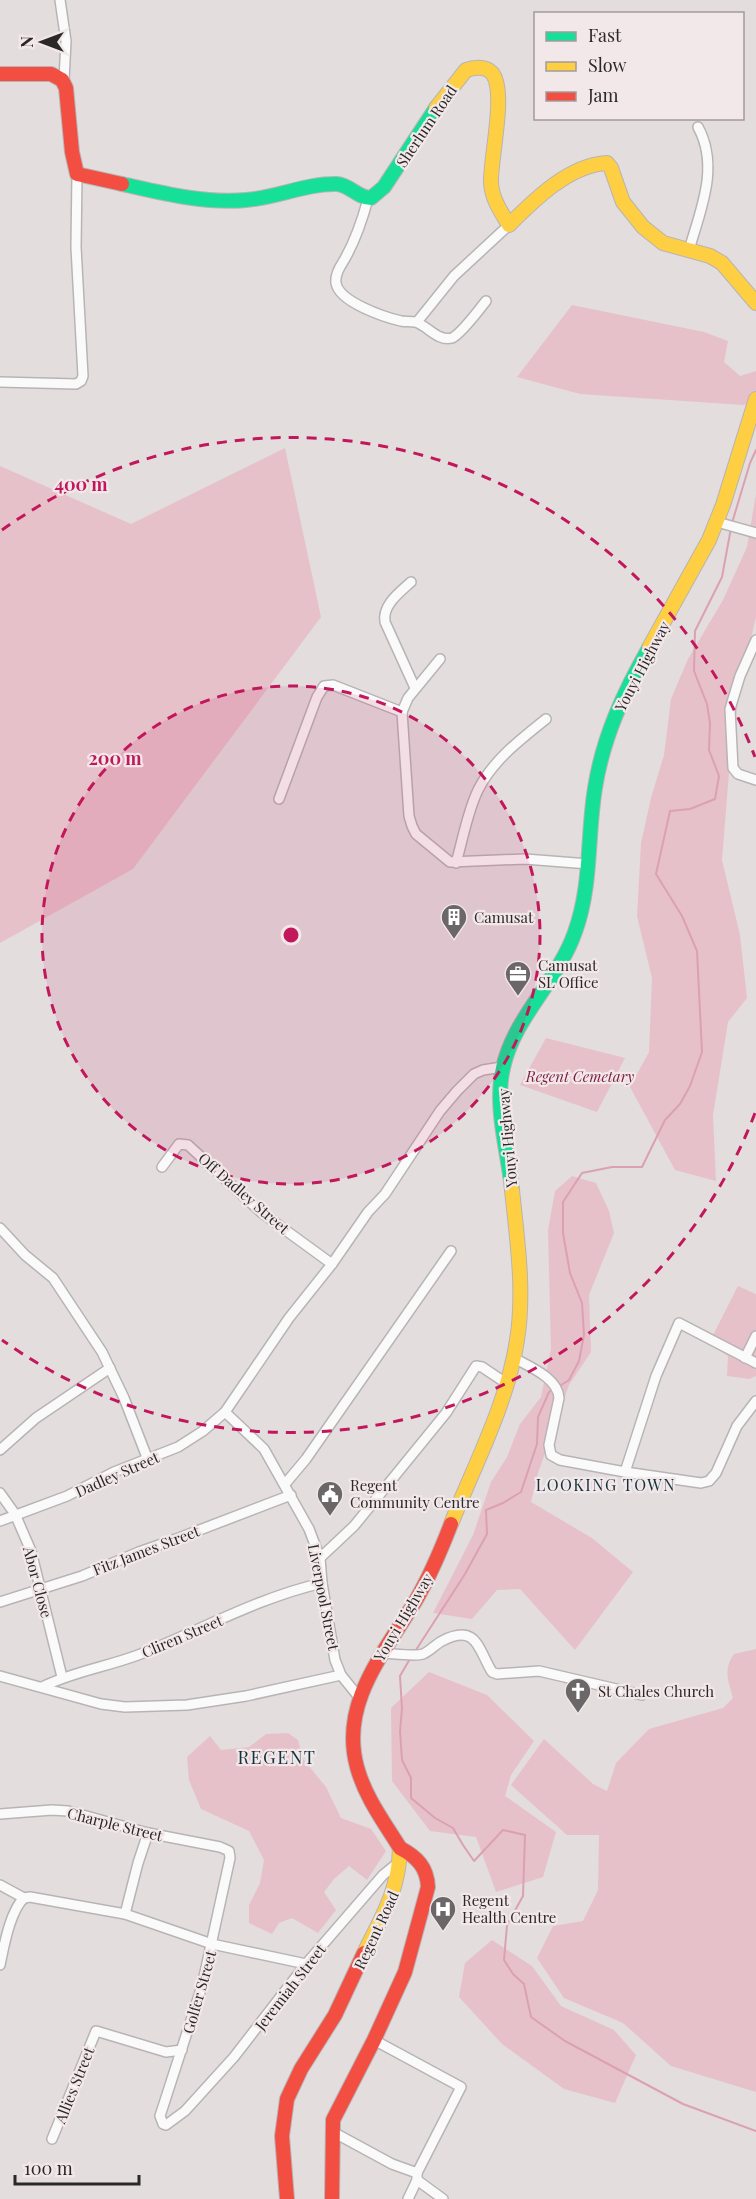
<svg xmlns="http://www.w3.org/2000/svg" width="756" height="2199" font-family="'Playfair Display',serif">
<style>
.green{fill:#e7c1ca}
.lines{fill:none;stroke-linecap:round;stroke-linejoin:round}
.stream{stroke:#dca1b0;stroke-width:2}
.street-casing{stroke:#b8b4b5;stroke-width:12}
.fast-casing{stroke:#b8b4b5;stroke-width:16}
.slow-casing{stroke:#b8b4b5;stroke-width:16}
.jam-casing{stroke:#b8b4b5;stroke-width:16}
.street{stroke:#fbfafa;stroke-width:9}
.fast{stroke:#16e098;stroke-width:14}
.slow{stroke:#ffcf43;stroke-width:14}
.jam{stroke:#f24e42;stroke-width:14}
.ring{fill:none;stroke:#c2185b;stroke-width:3;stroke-dasharray:10 8}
.labels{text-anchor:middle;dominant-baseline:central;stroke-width:4.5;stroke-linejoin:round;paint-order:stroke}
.street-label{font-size:15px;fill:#2b2828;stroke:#f2e8ea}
.poi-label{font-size:15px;fill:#2b2828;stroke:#f2e8ea;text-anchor:start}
.park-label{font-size:15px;font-style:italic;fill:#7e1d42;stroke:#f2e8ea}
.neighbourhood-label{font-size:16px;letter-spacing:1.5px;fill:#12323b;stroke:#f2e8ea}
.quarter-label{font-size:18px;letter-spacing:1.5px;fill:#12323b;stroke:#f2e8ea}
.centre{fill:#c2185b;stroke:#f2e8ea;stroke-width:3}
.ring-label{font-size:18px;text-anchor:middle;font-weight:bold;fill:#c2185b;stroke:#f2e8ea;stroke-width:4.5;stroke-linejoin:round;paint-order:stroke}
</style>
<rect width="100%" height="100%" fill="#e3ddde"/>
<!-- green -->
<g class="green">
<polygon points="572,305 704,332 728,341 724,362 740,376 756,371 756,402 743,405 580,394 517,377"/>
<polygon points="285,448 321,617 133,869 0,943 0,466 131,524"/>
<polygon points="756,494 756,617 742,676 731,748 722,860 740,935 747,998 728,1022 713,1115 716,1181 675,1170 630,1087 649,1052 652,978 637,916 641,843 651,798 664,755 671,699 688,659 723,600 747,547"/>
<polygon points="546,1038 625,1058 597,1112 520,1085"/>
<polygon points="572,1176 596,1183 609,1211 614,1233 589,1295 591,1352 569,1385 538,1473 531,1502 592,1538 633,1572 575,1650 520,1589 497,1590 472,1619 433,1613 473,1535 491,1482 507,1457 520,1424 541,1397 551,1349 548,1230 555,1191"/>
<polygon points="738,1286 756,1294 756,1376 749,1379 727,1376 728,1356 709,1343"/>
<path d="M756 1649V2092L671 2066 623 2023 564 1998 537 1958 553 1926 583 1921 598 1890 599 1835H567L511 1785 544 1739 593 1784 607 1791 616 1763 649 1729 723 1708 733 1698C728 1680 723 1670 734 1654Z"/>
<polygon points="429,1672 487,1695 534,1741 511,1775 505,1796 556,1832 543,1877 496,1892 476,1837 430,1831 392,1781 391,1708"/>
<polygon points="288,1733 298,1740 303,1759 326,1787 341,1818 371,1829 386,1851 367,1880 349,1866 334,1879 324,1892 336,1910 318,1933 292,1918 279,1923 272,1934 249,1923 249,1905 260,1883 264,1860 249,1831 201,1809 189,1780 187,1757 210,1736 221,1750 249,1747 266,1734"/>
<polygon points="492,1940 532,1966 561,2006 614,2030 636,2055 615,2103 564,2089 502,2044 459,1997 465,1963"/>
</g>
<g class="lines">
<!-- stream -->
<g class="stream">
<polyline points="732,523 750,463 756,450"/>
<polyline points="558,1387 569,1380 579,1361 584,1335 582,1303 570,1273 563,1233 563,1202 582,1173 612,1167 642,1167 665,1120 680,1104 690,1086 702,1052 697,951 682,916 656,874 670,811 690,809 715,799 719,776 709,750 710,723 707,704 694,671 695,631 722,577 731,528"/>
<polyline points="414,1653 465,1574 487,1534 486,1510 503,1503 521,1492 537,1444 538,1417 549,1392 553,1389"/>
<polyline points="411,1657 400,1676 402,1709 400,1731 402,1760 411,1778 411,1798 435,1818 453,1828 463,1845 474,1861 503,1830 525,1835 523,1896 507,1925 504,1960 513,1974 524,1984 531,2017 565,2041 683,2104 756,2131"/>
</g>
<!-- street casing -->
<g class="street-casing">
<g id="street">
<polyline points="60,0 66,41 64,80"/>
<path d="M368 199C362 221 355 242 343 262 339 268 335 276 336 283 339 302 384 317 401 321 406 322 410 321 415 322 427 325 438 342 452 338 461 334 479 310 486 301"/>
<path d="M689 250C700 211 720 167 698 127"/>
<polyline points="417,322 454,276 509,225"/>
<polyline points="0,382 76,384 81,381 83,376 76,247 77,174"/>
<polyline points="717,522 756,533"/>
<path d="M411 582C400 592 382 605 385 622L415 688"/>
<polyline points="756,640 740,676 730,709 733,768 738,774 756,780"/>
<polyline points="440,659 408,698 402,712 409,816 412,826 416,834 450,862 525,859 589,864"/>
<polyline points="279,799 317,697 324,686 333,685 402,712"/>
<path d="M456 863C463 839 467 813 478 790 493 760 520 740 546 719"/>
<polyline points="162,1167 179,1144 188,1145 262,1213 332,1264"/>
<polyline points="0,1228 25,1255 53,1278 102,1352 124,1398 148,1460"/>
<path d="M514 1358C530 1367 558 1378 559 1398L549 1445 551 1455 560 1460 625 1472 701 1483 709 1481 716 1473 737 1426 756 1401"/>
<polyline points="745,1358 756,1336"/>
<polyline points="225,1412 264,1449 309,1529 320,1558 322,1583 335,1660 341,1675 358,1696"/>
<polyline points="0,1450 36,1418 110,1368"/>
<polyline points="625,1472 656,1376 679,1323 756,1363"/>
<polyline points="285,1484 306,1459 451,1251"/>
<polyline points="0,1493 15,1514 31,1551 62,1677"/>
<polyline points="0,1521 67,1496 114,1472 178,1447 203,1431 225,1412 289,1318 332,1264 368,1212 385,1194 440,1111 457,1091 474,1074 483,1070 502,1067"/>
<polyline points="320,1558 354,1526 446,1413 476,1366 482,1367 506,1383"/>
<polyline points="0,1602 82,1576 139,1552 176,1539 291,1495"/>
<path d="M381 1653C390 1653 415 1657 423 1654 430 1651 436 1644 442 1641 477 1623 478 1649 492 1672L497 1674 539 1671 642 1695"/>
<polyline points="0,1676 101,1704 125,1707 187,1705 246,1696 341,1675"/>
<path d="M42 1687C72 1672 106 1667 138 1655 199 1631 257 1598 322 1583"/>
<polyline points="0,1814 52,1810 68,1811 148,1833 220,1847 229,1851 230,1858 202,1986 160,2116 163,2124 166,2125 185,2111 234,2057 306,1964 383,1875 399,1862"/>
<polyline points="0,1885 24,1898"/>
<polyline points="125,1914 138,1863 148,1833"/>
<path d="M0 1965C4 1946 10 1911 24 1898L30 1897 125 1914 212 1944 306 1964"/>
<polyline points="374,2040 461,2087 417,2173"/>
<polyline points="333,2132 392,2164 417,2173 417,2180 408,2199"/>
<polyline points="52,2139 96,2031 166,2052 182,2050"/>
<polyline points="417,2180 443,2199"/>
</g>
</g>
<!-- fast casing -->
<g class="fast-casing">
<g id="fast">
<path d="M122 184C162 193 205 204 246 200 275 198 308 183 337 184 350 185 358 198 371 198L384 187 436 108"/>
<path d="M512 1190C508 1151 494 1107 503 1068 514 1017 558 981 575 932 592 885 587 836 595 788 603 737 624 692 649 648"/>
</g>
</g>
<!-- slow casing -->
<g class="slow-casing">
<g id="slow">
<path d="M436 108 466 70C474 67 486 66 492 73 507 91 490 159 491 183 492 199 501 212 509 225 534 200 569 165 607 163L611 168 623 202 643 227 663 243 710 256 722 263 756 303"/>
<polyline points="649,648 709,540 723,505 756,399"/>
<path d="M451 1524C474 1466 508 1402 517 1340 525 1291 517 1239 512 1190"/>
<path d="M364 1953C382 1917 399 1890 400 1848"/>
</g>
</g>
<!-- jam casing -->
<g class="jam-casing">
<g id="jam">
<polyline points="0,74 51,74 62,80 66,88 72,152 77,174 122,184"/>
<path d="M400 1848C384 1822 365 1797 357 1767 339 1702 386 1651 416 1600 430 1576 441 1550 451 1524"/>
<polyline points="287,2199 282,2136 287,2099 301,2069 335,2015 364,1953"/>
<path d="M332 2199 333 2120 374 2040 405 1972 428 1887C427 1867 417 1857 400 1848"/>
</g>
</g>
<!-- street -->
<use href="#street" class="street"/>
<!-- fast -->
<use href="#fast" class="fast"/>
<!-- slow -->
<use href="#slow" class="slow"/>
<!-- jam -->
<use href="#jam" class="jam"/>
</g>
<!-- distance rings -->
<circle cx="291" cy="935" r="249" fill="#c2185b" fill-opacity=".12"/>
<g class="ring">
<circle cx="291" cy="935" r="249"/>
<path d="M755 1113A497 497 0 0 1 2 1340M2 530A497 497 0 0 1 755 757"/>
</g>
<!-- icons -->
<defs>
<g id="building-pin" transform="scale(1.35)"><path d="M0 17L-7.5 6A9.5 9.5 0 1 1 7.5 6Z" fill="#6b6768" stroke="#f2e8ea"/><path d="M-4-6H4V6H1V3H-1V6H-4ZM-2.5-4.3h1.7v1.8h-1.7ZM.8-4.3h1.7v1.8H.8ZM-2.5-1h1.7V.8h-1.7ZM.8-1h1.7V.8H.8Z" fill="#fff"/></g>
<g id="office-pin" transform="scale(1.35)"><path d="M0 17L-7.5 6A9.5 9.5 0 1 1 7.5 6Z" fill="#6b6768" stroke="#f2e8ea"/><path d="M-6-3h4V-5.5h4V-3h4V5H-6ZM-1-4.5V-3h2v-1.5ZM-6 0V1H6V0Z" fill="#fff"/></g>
<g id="civic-pin" transform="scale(1.35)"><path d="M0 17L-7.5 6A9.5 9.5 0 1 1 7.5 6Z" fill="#6b6768" stroke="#f2e8ea"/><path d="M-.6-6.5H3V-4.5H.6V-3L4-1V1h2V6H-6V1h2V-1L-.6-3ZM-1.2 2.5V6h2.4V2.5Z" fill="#fff"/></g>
<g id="church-pin" transform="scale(1.35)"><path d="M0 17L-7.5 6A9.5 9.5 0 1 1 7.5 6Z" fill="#6b6768" stroke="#f2e8ea"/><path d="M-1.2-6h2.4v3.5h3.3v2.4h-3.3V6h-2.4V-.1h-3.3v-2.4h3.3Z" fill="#fff"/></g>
<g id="hospital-pin" transform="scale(1.35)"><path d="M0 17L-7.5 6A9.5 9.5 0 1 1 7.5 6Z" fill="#6b6768" stroke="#f2e8ea"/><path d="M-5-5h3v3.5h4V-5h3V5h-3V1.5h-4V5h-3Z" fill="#fff"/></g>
</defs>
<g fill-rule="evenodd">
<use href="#building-pin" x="454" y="917"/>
<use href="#office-pin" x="518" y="974"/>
<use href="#civic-pin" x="330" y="1494"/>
<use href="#church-pin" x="578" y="1691"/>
<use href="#hospital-pin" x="443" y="1909"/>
</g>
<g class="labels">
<!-- street labels -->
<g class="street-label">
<text transform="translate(426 126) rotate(-56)">Sherlum Road</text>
<text transform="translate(642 666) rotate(-62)">Youyi Highway</text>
<text transform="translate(507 1138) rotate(-95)">Youyi Highway</text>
<text transform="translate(244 1193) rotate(41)">Off Dadley Street</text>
<text transform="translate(117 1474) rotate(-24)">Dadley Street</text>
<text transform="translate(146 1550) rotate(-21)">Fitz James Street</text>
<text transform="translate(38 1582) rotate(75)">Abor Close</text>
<text transform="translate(324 1597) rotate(79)">Liverpool Street</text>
<text transform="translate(403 1617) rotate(-59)">Youyi Highway</text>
<text transform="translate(182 1636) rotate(-23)">Cliren Street</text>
<text transform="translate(115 1824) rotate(14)">Charple Street</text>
<text transform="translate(376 1930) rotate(-65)">Regent Road</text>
<text transform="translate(290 1987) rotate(-52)">Jeremiah Street</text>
<text transform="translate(199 1992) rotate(-74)">Golfer Street</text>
<text transform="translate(74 2085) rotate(-68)">Allies Street</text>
</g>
<!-- poi labels -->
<g class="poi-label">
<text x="474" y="917">Camusat</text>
<text x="538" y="965">Camusat<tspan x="538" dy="17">SL Office</tspan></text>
<text x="350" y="1485">Regent<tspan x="350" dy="17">Community Centre</tspan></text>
<text x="598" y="1691">St Chales Church</text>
<text x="462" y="1900">Regent<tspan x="462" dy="17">Health Centre</tspan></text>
</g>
<!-- park labels -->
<g class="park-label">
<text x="580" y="1076">Regent Cemetary</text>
</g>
<!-- neighbourhood labels -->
<g class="neighbourhood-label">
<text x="606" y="1484">LOOKING TOWN</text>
</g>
<!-- quarter labels -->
<g class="quarter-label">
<text x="277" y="1757">REGENT</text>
</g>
</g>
<circle cx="291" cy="935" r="9" class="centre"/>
<g class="ring-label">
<text x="81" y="491">400 m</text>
<text x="115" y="765">200 m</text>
</g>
<!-- legend -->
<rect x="534" y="12" width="210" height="108" fill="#f2e8ea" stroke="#a29b9c" stroke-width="1.5"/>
<rect x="546" y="32" width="30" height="9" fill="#16e098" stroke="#a29b9c" stroke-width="1.5"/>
<text x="588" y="42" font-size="18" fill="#2b2828">Fast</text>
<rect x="546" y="62" width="30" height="9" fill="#ffcf43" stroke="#a29b9c" stroke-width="1.5"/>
<text x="588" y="72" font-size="18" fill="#2b2828">Slow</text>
<rect x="546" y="92" width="30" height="9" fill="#f24e42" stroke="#a29b9c" stroke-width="1.5"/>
<text x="588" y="102" font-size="18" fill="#2b2828">Jam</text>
<!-- north arrow -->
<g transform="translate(42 42) rotate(270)" stroke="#f2e8ea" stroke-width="4.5" paint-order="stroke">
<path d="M0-4.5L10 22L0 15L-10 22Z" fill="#2b2828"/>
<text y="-9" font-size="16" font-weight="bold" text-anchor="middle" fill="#2b2828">N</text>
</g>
<!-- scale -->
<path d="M15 2175v9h124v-9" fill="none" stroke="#2b2828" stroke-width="3"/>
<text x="24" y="2175" font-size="18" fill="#2b2828" stroke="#f2e8ea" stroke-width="4.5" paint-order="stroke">100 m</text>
</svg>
